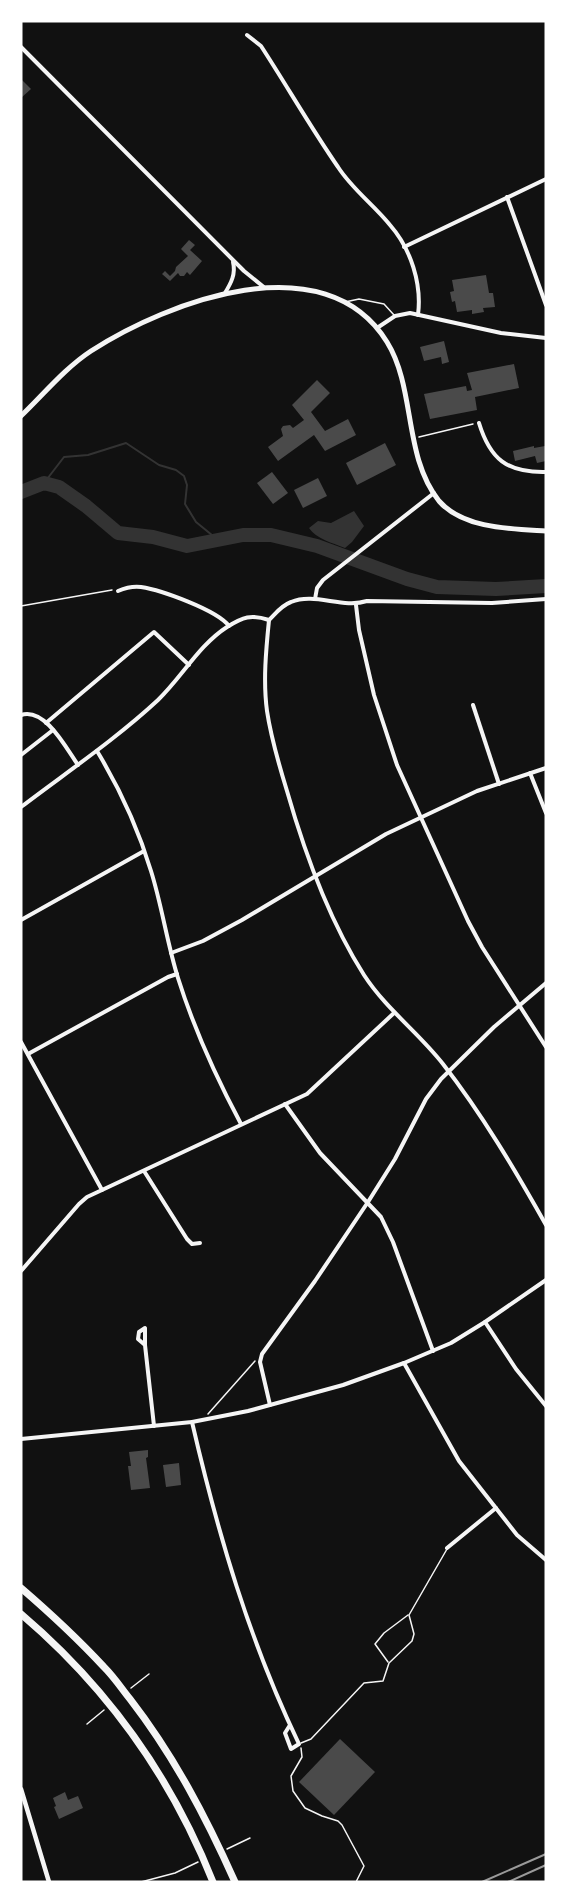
<svg xmlns="http://www.w3.org/2000/svg" width="567" height="1903" font-family="Barlow,sans-serif">
<style>
.water{fill:#333}
.lines{fill:none;stroke-linecap:round;stroke-linejoin:round}
.stream{stroke:#333;stroke-width:2}
.river{stroke:#333;stroke-width:14}
.building{fill:#4a4a4a}
.path{stroke:#f5f5f5;stroke-width:1.5}
.service{stroke:#f5f5f5;stroke-width:1.5}
.minor{stroke:#f5f5f5;stroke-width:4}
.tertiary{stroke:#f5f5f5;stroke-width:4.5}
.secondary{stroke:#f5f5f5;stroke-width:5}
.motorway{stroke:#f5f5f5;stroke-width:7}
.rail{stroke:#9a9a9a;stroke-width:2}
</style>
<rect width="100%" height="100%" fill="#111"/>
<!-- water -->
<path class="water" d="M354 511 364 526 352 542 345 548C333 543 316 539 309 528L318 521 331 523Z"/>
<g class="lines">
<!-- stream -->
<polyline class="stream" points="44,483 64,457 88,455 126,443 159,465 176,470 184,476 187,485 185,504 196,522 218,540"/>
<!-- river -->
<polyline class="river" points="21,492 44,483 59,487 86,506 118,533 153,537 187,546 243,535 271,535 317,546 407,579 437,587 496,589 546,586"/>
</g>
<!-- building -->
<g class="building">
<polygon points="21,79 31,89 21,98"/>
<polygon points="189,240 195,245 190,250 202,261 190,275 187,272 184,276 180,276 178,273 170,281 162,274 165,271 170,276 175,271 176,267 188,256 181,249"/>
<polygon points="486,275 489,293 493,293 495,307 483,308 484,312 472,314 472,310 457,312 455,301 452,302 450,292 454,291 452,280"/>
<polygon points="444,341 449,362 442,364 441,357 424,361 420,347"/>
<polygon points="514,364 519,388 475,397 477,410 430,419 424,394 466,386 467,391 472,390 467,373"/>
<polygon points="317,380 330,393 311,412 325,431 348,419 356,435 325,451 314,435 278,461 268,447 283,436 281,429 283,426 290,425 293,428 304,420 292,405"/>
<polygon points="385,443 396,465 357,485 346,463"/>
<polygon points="534,446 534,448 545,446 546,461 537,463 535,456 515,461 513,451"/>
<polygon points="272,472 288,493 273,504 257,483"/>
<polygon points="318,478 327,496 303,508 294,490"/>
<polygon points="148,1450 148,1457 146,1458 150,1488 131,1490 128,1466 131,1466 129,1452"/>
<polygon points="179,1463 181,1485 166,1487 163,1465"/>
<polygon points="340,1739 375,1772 334,1815 299,1782"/>
<polygon points="65,1792 68,1800 78,1796 83,1808 59,1819 54,1807 56,1806 53,1798"/>
</g>
<g class="lines">
<!-- path -->
<g class="path">
<polyline points="419,437 473,424"/>
<polyline points="21,606 112,590"/>
<polyline points="208,1414 255,1361"/>
<polyline points="131,1688 149,1674"/>
<polyline points="87,1724 104,1710"/>
<polyline points="301,1748 302,1757 291,1776 293,1791 305,1808 322,1816 338,1821 342,1825 364,1866 356,1882"/>
<polyline points="227,1849 250,1838"/>
<polyline points="141,1882 175,1873 198,1862"/>
</g>
<!-- service -->
<g class="service">
<polyline points="345,302 359,299 384,304 394,315"/>
<polyline points="388,1662 375,1644 384,1633 408,1615"/>
<polyline points="301,1743 311,1739 364,1683 383,1681 389,1663 412,1641 414,1634 409,1615 447,1549"/>
</g>
<!-- minor -->
<g class="minor">
<path d="M247 35 261 46C287 86 311 128 338 167 352 189 374 205 390 225 411 249 422 284 418 315"/>
<polyline points="21,47 244,271 265,288"/>
<polyline points="507,197 546,305"/>
<polyline points="404,247 546,179"/>
<path d="M225 293C231 283 236 274 233 262"/>
<polyline points="377,328 395,316 410,313 501,333 546,338"/>
<path d="M479 423C490 459 507 473 546 472"/>
<path d="M118 591C125 588 133 586 141 587 161 590 217 610 229 626"/>
<polyline points="315,599 317,588 323,580 434,493"/>
<polyline points="356,605 359,630 374,695 397,765 468,921 482,947 546,1047"/>
<path d="M269 620C266 650 263 681 267 711 271 738 279 765 287 791 305 854 329 920 364 975 386 1009 419 1033 443 1064 482 1114 515 1170 546 1225"/>
<polyline points="473,705 499,784"/>
<path d="M21 715C45 707 66 748 78 765"/>
<polyline points="46,723 154,632 189,665"/>
<path d="M97 751C120 789 138 828 151 871 162 906 167 943 178 978 194 1029 216 1077 241 1124"/>
<polyline points="21,755 53,730"/>
<polyline points="530,773 546,813"/>
<path d="M21 807C67 772 116 739 158 700 182 677 199 645 227 627 243 617 251 614 269 620 275 614 282 605 291 602 315 592 342 609 367 601L492 603 546 599"/>
<polyline points="21,920 144,851"/>
<polyline points="171,953 203,941 242,920 386,834 477,791 546,768"/>
<polyline points="21,1042 102,1190 87,1197 79,1204 21,1271"/>
<polyline points="28,1054 168,977 177,974"/>
<polyline points="285,1104 320,1153 381,1217 393,1242 433,1351"/>
<polyline points="144,1171 187,1239 192,1244 200,1243"/>
<polyline points="102,1190 307,1094 394,1013"/>
<polyline points="485,1322 516,1369 546,1406"/>
<polyline points="145,1345 138,1339 139,1332 145,1328 145,1345 154,1426"/>
<polyline points="404,1363 459,1461 517,1535 546,1560"/>
<polyline points="270,1405 260,1362 262,1354 315,1281 368,1202 395,1159 426,1099 441,1079 494,1027 546,983"/>
<path d="M192 1422C218 1534 249 1640 299 1744L291 1749 285 1733 290 1725"/>
<polyline points="21,1439 192,1422 248,1411 343,1385 404,1363 451,1343 485,1322 546,1280"/>
<polyline points="447,1548 496,1508"/>
</g>
<!-- tertiary -->
<polyline class="tertiary" points="21,1789 49,1882"/>
<!-- secondary -->
<path class="secondary" d="M21 416C43 395 65 368 91 351 168 301 325 242 387 342 416 389 403 456 439 501 463 529 513 529 546 531"/>
<!-- motorway -->
<g class="motorway">
<path d="M21 1588C50 1613 78 1639 104 1667 114 1677 122 1689 130 1699 174 1756 206 1817 235 1882"/>
<path d="M21 1614C108 1688 171 1776 213 1882"/>
</g>
<!-- rail -->
<g class="rail">
<polyline points="482,1882 546,1854"/>
<polyline points="508,1882 546,1865"/>
</g>
</g>
<!-- border -->
<rect width="567" height="1903" fill="none" stroke="#ffffff" stroke-width="45"/>
</svg>
